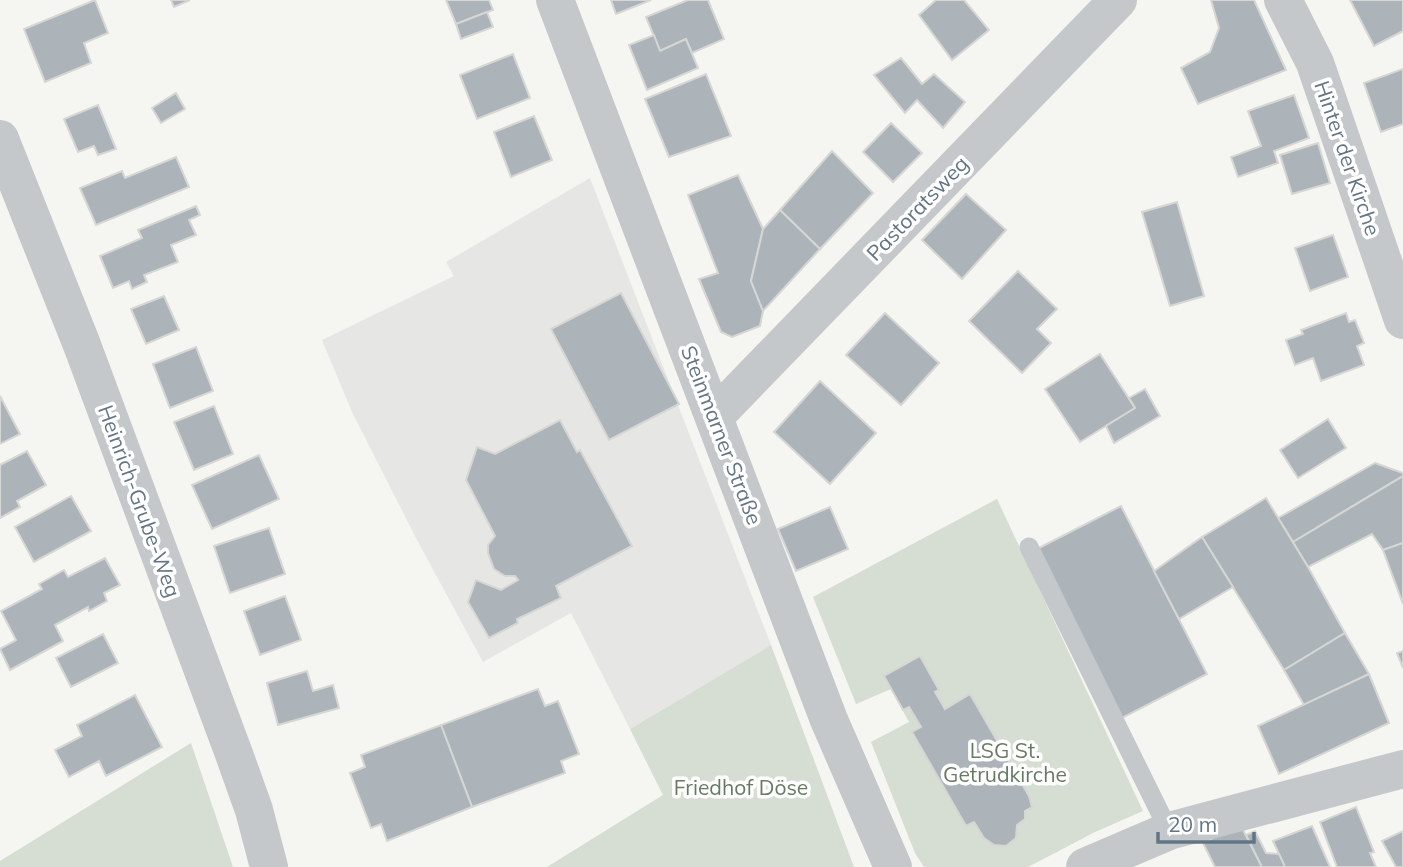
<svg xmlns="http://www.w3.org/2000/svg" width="1403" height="867" font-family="Mulish,sans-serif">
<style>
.built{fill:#e6e7e5}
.green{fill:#d6ddd2}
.building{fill:#acb4b9;stroke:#d6d6d4;stroke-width:2}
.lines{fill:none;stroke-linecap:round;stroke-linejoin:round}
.service{stroke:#c5c8cb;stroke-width:19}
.minor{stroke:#c5c8cb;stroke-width:38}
.tertiary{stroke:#c5c8cb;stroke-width:38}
.labels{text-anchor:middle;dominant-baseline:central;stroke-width:7;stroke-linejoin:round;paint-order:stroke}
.street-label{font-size:21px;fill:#637584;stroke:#fff}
.park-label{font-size:21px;fill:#677b62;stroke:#fff}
</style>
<rect width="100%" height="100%" fill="#f5f5f1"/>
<!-- built -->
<polygon class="built" points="590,178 771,645 630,729 571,613 483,662 417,540 352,412 322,340 454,276 446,262"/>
<!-- green -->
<g class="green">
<polygon points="997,499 1143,811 1095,832 1028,867 924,867 915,853 871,742 909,722 891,689 856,704 813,597"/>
<polygon points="771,645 854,867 547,867 663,795 630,729"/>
<polygon points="191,743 233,867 0,867 0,861"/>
</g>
<!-- building -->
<g class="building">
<polygon points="95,0 108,33 84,43 91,63 45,82 24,29"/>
<polygon points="171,0 190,0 174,7"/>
<polygon points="446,0 489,0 493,10 456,24"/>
<polygon points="611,0 651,0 616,14"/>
<polygon points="688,0 708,0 724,39 692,53 686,39 660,51 646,17"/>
<polygon points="936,0 964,0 989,30 952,60 919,15"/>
<polygon points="1211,0 1254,0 1286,70 1198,104 1181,68 1210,52 1219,28"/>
<polygon points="1350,0 1403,0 1403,31 1374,46"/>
<polygon points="487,12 493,27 461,39 456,24"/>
<polygon points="654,35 660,51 686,39 698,68 647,90 629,45"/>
<polygon points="513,54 530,98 477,119 460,75"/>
<polygon points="901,58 922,84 934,74 965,102 943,128 917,100 905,113 874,75"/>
<polygon points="1403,69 1403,124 1381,132 1364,83"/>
<polygon points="706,74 731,136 669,157 645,99"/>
<polygon points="176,93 185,109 161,123 152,108"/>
<polygon points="1294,95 1309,138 1274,151 1278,163 1238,177 1231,157 1261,146 1248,111"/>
<polygon points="98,105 116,149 98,155 94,146 78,152 64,119"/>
<polygon points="534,116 552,160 511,177 494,132"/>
<polygon points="891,123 922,153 893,182 863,152"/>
<polygon points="1318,143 1330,183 1292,194 1280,155"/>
<polygon points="832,151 873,193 820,249 780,210"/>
<polygon points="176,157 189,187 96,225 80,188 122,171 125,178"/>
<polygon points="738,175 763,229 751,281 763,311 760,326 732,337 721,332 699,279 718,273 688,195"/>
<polygon points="966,194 1006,230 962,279 922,240"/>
<polygon points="1177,202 1204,296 1170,306 1142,212"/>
<polygon points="196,206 200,215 189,220 196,235 171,245 178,262 144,275 147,282 132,289 129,281 113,288 100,256 142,238 138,230"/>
<polygon points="780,210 820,249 763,311 751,281 763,229"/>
<polygon points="1333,235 1348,277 1310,291 1295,248"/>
<polygon points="1018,271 1057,309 1037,329 1051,343 1022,373 969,321"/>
<polygon points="621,293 679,404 609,440 551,329"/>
<polygon points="164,296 179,330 146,344 131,309"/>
<polygon points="885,313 939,363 901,405 846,355"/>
<polygon points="1346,313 1349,322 1355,320 1364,343 1357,346 1364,365 1321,381 1313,358 1295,365 1286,340 1303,334 1301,330"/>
<polygon points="196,347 213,391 170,408 153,364"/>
<polygon points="1100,354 1135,408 1080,442 1045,389"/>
<polygon points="820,381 876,433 830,484 774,432"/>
<polygon points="1145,389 1160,416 1114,443 1106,426 1135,408 1129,398"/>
<polygon points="0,396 20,434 0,444"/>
<polygon points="214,406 233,454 194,470 174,422"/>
<polygon points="1328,419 1346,448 1298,478 1280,450"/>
<polygon points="560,420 577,452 580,450 632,546 556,586 561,598 517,619 518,623 489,638 468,602 476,580 501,590 518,580 515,576 505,576 494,569 488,553 488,545 495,536 466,480 477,447 495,454"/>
<polygon points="27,451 46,485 17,501 20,507 0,518 0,465"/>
<polygon points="259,455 279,499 212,529 192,485"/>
<polygon points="1375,463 1403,473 1403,476 1293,542 1278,518"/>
<polygon points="1403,476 1403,543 1383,550 1372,534 1308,567 1293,542"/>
<polygon points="71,496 91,531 34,562 15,527"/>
<polygon points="1266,498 1308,567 1345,633 1284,670 1202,537"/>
<polygon points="1121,506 1207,674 1122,718 1035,550"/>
<polygon points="830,507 848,549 796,571 778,529"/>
<polygon points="269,528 285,574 230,593 214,546"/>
<polygon points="1202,537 1233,587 1179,619 1154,571"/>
<polygon points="1403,543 1403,604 1383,550"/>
<polygon points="105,558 120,585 104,593 107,601 89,611 88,607 55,625 63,641 10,670 0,649 16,640 1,611 42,589 39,584 64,570 68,577"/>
<polygon points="285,596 301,640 260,655 244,611"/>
<polygon points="1345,633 1369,674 1304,705 1284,670"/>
<polygon points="103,634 118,663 71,687 56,658"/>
<polygon points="1403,651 1403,668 1397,653"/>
<polygon points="920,656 939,690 935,692 945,709 970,694 1029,796 1032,807 1025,811 1025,819 1017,825 1016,838 1006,846 994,845 984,838 974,822 966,826 912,732 921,727 909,707 903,710 884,676"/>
<polygon points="307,671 313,691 333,685 339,708 278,725 267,683"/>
<polygon points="1369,674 1389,723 1279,774 1258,726"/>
<polygon points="538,689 545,706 558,701 579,754 561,761 565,773 472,807 441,725"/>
<polygon points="135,695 162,747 106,776 99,761 69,777 55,750 82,736 77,725"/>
<polygon points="441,725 472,807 387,841 381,824 371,828 350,773 365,767 361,755"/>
<polygon points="1356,807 1374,852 1370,853 1376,867 1337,867 1320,822"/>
<polygon points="1240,824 1262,867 1215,867 1203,843"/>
<polygon points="1312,826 1330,867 1285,867 1273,841"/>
<polygon points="1255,831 1266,853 1279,854 1285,867 1262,867 1246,835"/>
<polygon points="1403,831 1403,867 1396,867 1382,841"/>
</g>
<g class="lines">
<!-- service -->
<polyline class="service" points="1029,547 1169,831"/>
<!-- minor -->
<g class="minor">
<polyline points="555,0 829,720 893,867"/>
<polyline points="1283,0 1315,63 1403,320"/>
<polyline points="715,416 1118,0"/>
<polyline points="1085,867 1169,831 1403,769"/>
</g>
<!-- tertiary -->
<polyline class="tertiary" points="0,139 82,345 234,754 254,810 269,867"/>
</g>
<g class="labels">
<!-- street labels -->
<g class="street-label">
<text transform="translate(1348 158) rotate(71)">Hinter der Kirche</text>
<text transform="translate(917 208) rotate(-46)">Pastoratsweg</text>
<text transform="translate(722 435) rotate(69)">Steinmarner Straße</text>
<text transform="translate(140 501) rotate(70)">Heinrich-Grube-Weg</text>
</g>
<!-- park labels -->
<g class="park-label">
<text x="1005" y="750">LSG St.<tspan x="1005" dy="24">Getrudkirche</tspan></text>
<text x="741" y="787">Friedhof Döse</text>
</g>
</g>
<!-- scale -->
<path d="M1158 832v10h96v-10" fill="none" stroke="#637584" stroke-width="3.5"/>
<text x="1168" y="832" font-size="21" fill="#637584" stroke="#ffffff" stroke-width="5" paint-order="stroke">20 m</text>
</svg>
